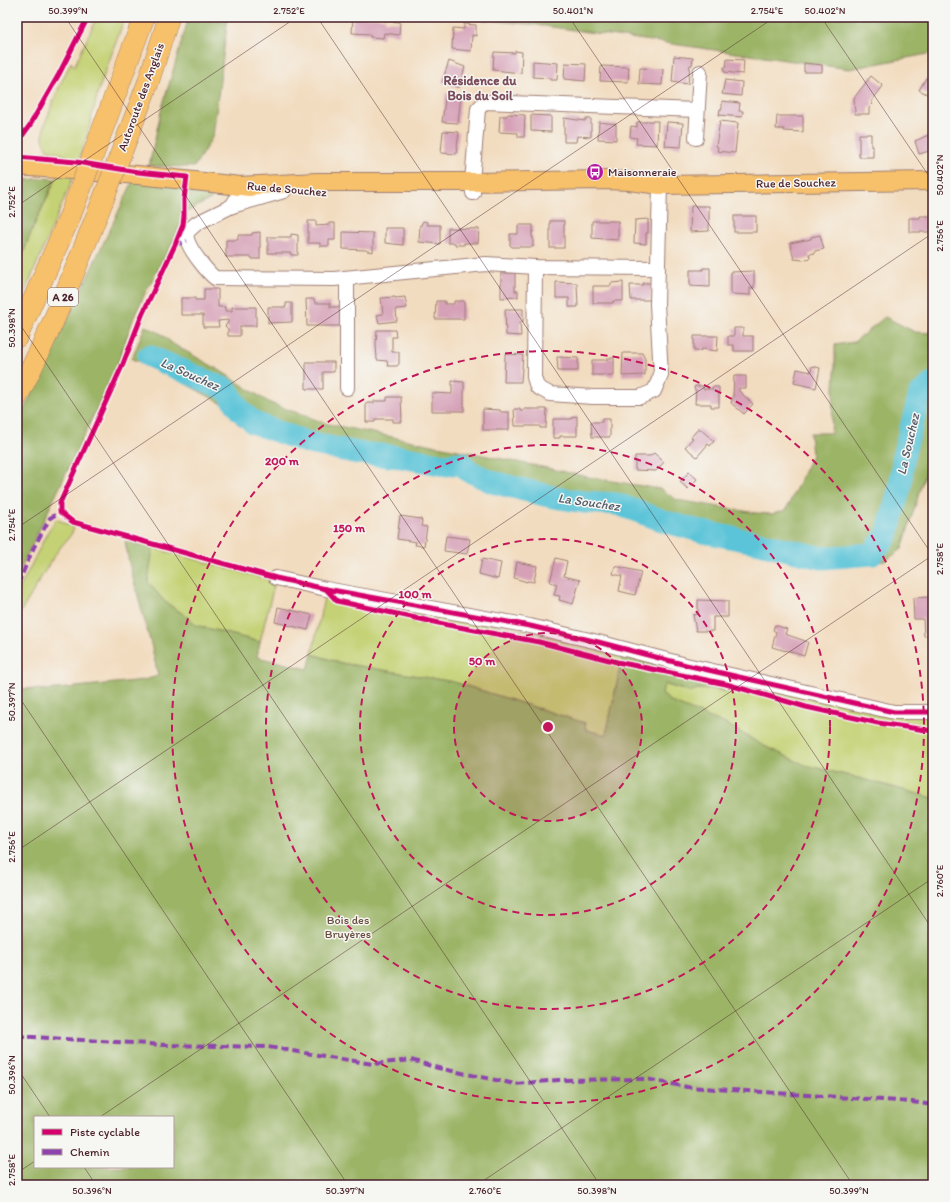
<svg xmlns="http://www.w3.org/2000/svg" width="950" height="1202" font-family="Itim,sans-serif">
<style>
.green{fill:#c4d274;stroke:#877850}
.forest{fill:#9bb466;stroke:#726a48;fill-rule:evenodd}
.lines{fill:none;stroke-linecap:round;stroke-linejoin:round}
.river{stroke:#5cc4d8;stroke-width:23}
.building{fill:#d6a1b7}
.minor-casing{stroke:#9e7e75;stroke-width:16}
.major-casing{stroke:#9e7e75;stroke-width:20}
.highway-casing{stroke:#9e7e75;stroke-width:22}
.minor{stroke:#fff;stroke-width:14}
.major{stroke:#f7c06b;stroke-width:18}
.highway{stroke:#f7c06b;stroke-width:21}
.highway-bridge-casing{stroke:#9e7e75;stroke-width:22;stroke-linecap:butt}
.highway-bridge{stroke:#f7c06b;stroke-width:21}
.quiet{stroke:#8e44ad;stroke-width:4;stroke-dasharray:8 4;stroke-linecap:butt}
.cycleway-casing{stroke:#f6f6f2;stroke-width:8}
.cycleway{stroke:#d6006c;stroke-width:5}
.ticks{fill:none;stroke:#4a1f2b;stroke-width:1;stroke-opacity:0.45}
.ring{fill:none;stroke:#c2185b;stroke-width:2;stroke-dasharray:7 5}
.labels{text-anchor:middle;dominant-baseline:central;stroke-width:3;stroke-linejoin:round;paint-order:stroke}
.shield{fill:#f6f6f2;stroke:#7e6067;stroke-width:1}
.shield-label{font-size:11px;font-weight:bold;fill:#4a1f2b}
.street-label{font-size:12px;fill:#4a1f2b;stroke:#f6f6f2}
.poi-label{font-size:12px;fill:#4a1f2b;stroke:#f6f6f2;text-anchor:start}
.park-label{font-size:12px;fill:#684c3d;stroke:#f6f6f2}
.neighbourhood-label{font-size:13px;font-weight:bold;fill:#7b4c5c;stroke:#f6f6f2}
.water-label{font-size:13px;font-style:italic;fill:#505968;stroke:#f6f6f2}
.centre{fill:#c2185b;stroke:#f6f6f2;stroke-width:2}
.ring-label{font-size:12px;text-anchor:middle;font-weight:bold;fill:#c2185b;stroke:#f6f6f2;stroke-width:3;stroke-linejoin:round;paint-order:stroke}
.neatline{fill:none;stroke:#4a1f2b;stroke-width:1.5}
.ticks-label{font-size:10px;text-anchor:middle;fill:#4a1f2b}
</style>
<rect width="100%" height="100%" fill="#f6f6f2"/>
<filter id="ink" filterUnits="userSpaceOnUse"><feTurbulence type="fractalNoise" baseFrequency=".025" numOctaves="2"/><feDisplacementMap in="SourceGraphic" scale="8" xChannelSelector="R" yChannelSelector="G"/><feConvolveMatrix kernelMatrix="1 2 1 2 8 2 1 2 1" color-interpolation-filters="sRGB"/></filter>
<filter id="wash" filterUnits="userSpaceOnUse"><feTurbulence type="fractalNoise" baseFrequency=".012" numOctaves="4" result="noise"/><feDisplacementMap in="SourceGraphic" scale="16" xChannelSelector="R" yChannelSelector="G"/><feGaussianBlur stdDeviation="0.9" result="paint"/><feColorMatrix in="noise" values="0 0 0 0 0 0 0 0 0 0 0 0 0 0 0 0 0 1.4 0 .05"/><feComposite in="paint" operator="in"/></filter>
<g filter="url(#wash)">
<rect width="100%" height="100%" fill="#f2dcbf"/>
<!-- green -->
<g class="green">
<polygon points="97,17 125,17 98,92 88,132 71,183 17,311 17,282 20,278 18,267 32,230 67,156 47,149 43,139 44,126 60,85 71,62 74,67"/>
<path d="M56 519 74 527C73 535 65 541 60 548 44 569 33 595 17 617V594L47 533Z"/>
<polygon points="153,548 275,581 260,642 195,625 189,618 165,602 147,582"/>
<polygon points="325,593 488,623 623,654 606,735 586,730 585,723 454,682 341,663 312,654"/>
<polygon points="736,679 933,717 933,798 866,780 805,765 762,745 728,725 671,702 662,694 663,684 690,692 698,689 714,689 729,692"/>
</g>
<!-- forest -->
<g class="forest">
<polygon points="189,17 217,17 217,22 228,17 213,136 194,167 149,166 161,111"/>
<polygon points="455,17 933,17 933,53 849,69 538,25"/>
<polygon points="44,178 55,179 32,230 18,267 20,278 17,282 17,181"/>
<polygon points="134,179 222,193 181,215 180,226 171,246 146,291 134,317 116,368 17,577 17,424"/>
<polygon points="885,317 915,332 933,333 933,447 902,549 885,561 814,566 786,558 712,544 662,528 643,517 633,514 597,513 575,505 535,498 459,472 399,463 339,458 303,451 238,424 225,405 154,367 132,359 145,326 160,333 173,344 219,370 270,403 328,424 547,468 588,477 660,489 677,500 756,513 772,514 786,510 812,455 810,433 831,433 835,373 835,345 854,342"/>
<path d="M125 541 153 548 148 582 165 602 189 618 195 625 260 642 257 657 308 669 312 654 341 663 454 682 585 723 586 730 606 735 623 654 736 679 729 692 714 689H698L690 692 664 684 662 694 671 702 728 725 762 745 805 765 866 780 933 798V1185H17V688L47 690 144 680 158 676 152 648 129 563ZM35 1117H173V1167H35Z"/>
</g>
<g class="lines">
<!-- river -->
<polyline class="river" points="149,356 227,390 240,410 254,423 309,443 358,453 401,457 445,465 461,463 469,471 492,482 553,497 584,502 617,504 667,522 703,532 760,543 822,558 872,554 887,535 900,487 904,453 920,394 933,383"/>
</g>
<g id="blocks">
<!-- building -->
<g class="building">
<polygon points="353,17 385,18 385,21 400,22 399,35 384,33 383,38 370,37 370,34 352,33"/>
<polygon points="464,24 476,25 476,36 472,35 471,51 452,49 453,28 464,29"/>
<polygon points="515,51 522,52 521,73 493,70 494,52 515,53"/>
<polygon points="674,56 693,58 692,65 690,65 688,84 672,82"/>
<polygon points="727,59 744,60 743,74 724,72 724,67 726,67"/>
<polygon points="449,61 465,67 459,88 442,82"/>
<polygon points="533,61 558,63 557,80 550,80 550,78 533,77"/>
<polygon points="565,63 586,64 585,81 564,79"/>
<polygon points="804,63 822,65 822,72 804,72"/>
<polygon points="601,66 629,67 628,82 600,81"/>
<polygon points="640,68 663,69 662,85 639,84"/>
<polygon points="871,76 883,86 871,102 873,104 869,108 869,114 855,114 854,98"/>
<polygon points="926,78 933,82 933,94 930,93 929,95 919,90"/>
<polygon points="725,80 742,82 741,96 722,94"/>
<polygon points="446,93 461,95 458,123 442,122"/>
<polygon points="722,101 740,103 739,111 743,111 742,117 719,115 720,109 722,109"/>
<polygon points="508,114 525,115 524,137 518,137 518,133 499,132 500,116 507,116"/>
<polygon points="531,115 551,116 551,132 531,131"/>
<polygon points="777,116 803,116 803,132 784,131 784,129 776,129"/>
<polygon points="564,118 585,121 585,119 591,119 591,137 577,136 576,142 564,142"/>
<polygon points="647,121 658,121 657,145 636,144 637,138 630,137 631,126 637,127 637,122 647,122"/>
<polygon points="720,121 738,123 735,153 717,151 718,147 716,146"/>
<polygon points="599,122 616,124 616,140 598,139"/>
<polygon points="667,122 683,123 681,147 665,146"/>
<polygon points="443,131 459,132 456,154 441,153"/>
<polygon points="933,133 933,150 919,154 915,141"/>
<polygon points="859,134 871,134 871,147 873,147 873,157 859,157"/>
<polygon points="691,206 709,206 709,231 690,232"/>
<rect x="734" y="216" width="22" height="16"/>
<polygon points="920,216 932,216 932,232 909,232 909,218 920,218"/>
<polygon points="648,219 648,233 646,233 646,244 634,243 635,220"/>
<polygon points="308,221 316,221 316,226 329,225 329,223 335,223 335,240 329,240 329,246 320,246 320,243 308,243"/>
<polygon points="423,221 427,222 427,225 440,225 440,244 419,242 420,225 421,225"/>
<rect x="550" y="221" width="14" height="27"/>
<polygon points="592,221 618,221 618,240 592,238"/>
<polygon points="518,225 533,225 533,232 532,232 532,237 533,237 533,247 512,247 510,245 510,234 518,234"/>
<polygon points="385,228 403,228 403,245 385,243"/>
<polygon points="448,228 479,229 478,243 464,243 464,245 455,245 455,243 448,243"/>
<polygon points="260,232 260,259 252,259 252,257 226,257 226,240 238,240 238,235 252,235 252,233"/>
<polygon points="343,232 373,233 373,252 367,251 366,250 343,249"/>
<polygon points="291,234 298,235 298,255 291,255 291,253 268,253 268,237 291,237"/>
<polygon points="820,235 824,249 814,251 815,253 809,254 810,258 803,260 794,259 790,243 811,239 811,237"/>
<polygon points="703,268 710,268 710,287 690,286 690,270 703,270"/>
<polygon points="754,271 754,288 750,288 750,295 731,294 731,272"/>
<polygon points="501,273 515,273 515,291 518,291 518,297 501,298"/>
<polygon points="556,282 577,283 578,307 569,307 569,298 556,298"/>
<polygon points="623,282 623,301 613,301 613,303 593,303 593,286 611,286 611,283"/>
<polygon points="643,283 651,283 651,300 631,300 630,285 643,285"/>
<polygon points="204,289 218,289 218,307 225,307 225,311 232,311 232,307 256,307 256,326 240,326 240,336 228,336 228,329 225,326 228,323 228,320 218,321 219,327 203,327 203,315 181,315 181,298 195,298 195,300 204,300"/>
<polygon points="395,297 395,298 405,297 407,308 396,309 397,321 379,323 377,315 383,314 381,298"/>
<polygon points="306,299 314,299 315,303 330,303 330,307 343,307 343,326 307,326"/>
<polygon points="436,301 445,301 445,304 454,304 454,301 464,301 464,319 435,319"/>
<polygon points="286,303 292,303 292,322 268,323 268,307 286,307"/>
<polygon points="505,309 523,309 523,322 520,322 521,336 506,335"/>
<polygon points="734,328 743,328 743,336 753,336 753,351 734,351 734,345 728,345 728,336 734,336"/>
<polygon points="377,330 395,330 396,337 392,337 392,352 399,352 399,364 397,366 388,366 387,361 377,360 376,344"/>
<polygon points="694,336 718,336 717,351 702,349 700,351 694,351"/>
<polygon points="623,353 642,353 645,359 645,375 622,376"/>
<polygon points="505,354 523,355 521,382 504,382"/>
<polygon points="557,357 578,358 578,371 558,371"/>
<polygon points="607,358 614,358 614,376 607,376 607,375 592,375 592,360 607,360"/>
<polygon points="306,362 334,362 334,372 323,372 323,389 306,389"/>
<polygon points="812,366 820,368 816,388 794,383 797,369 811,372"/>
<polygon points="734,376 746,376 746,388 739,388 739,391 753,404 744,414 731,403 733,397"/>
<polygon points="452,381 464,382 464,411 432,411 432,393 452,394"/>
<polygon points="695,386 703,386 703,389 713,389 712,387 719,387 719,407 711,407 711,404 695,404 696,390 694,389"/>
<polygon points="387,397 401,397 402,422 393,422 393,419 375,419 375,422 366,422 366,403 374,403 374,401 387,401"/>
<polygon points="483,409 500,410 501,412 509,412 509,430 483,430"/>
<polygon points="514,409 520,409 520,411 524,411 524,409 547,409 546,428 540,428 540,426 515,426"/>
<polygon points="577,416 577,436 560,436 560,438 553,438 553,419 572,419 572,417"/>
<polygon points="602,419 610,419 610,437 592,437 591,422 602,422"/>
<polygon points="699,428 714,441 710,446 708,444 697,457 685,447 693,438 691,437"/>
<polygon points="654,453 664,462 656,471 635,470 635,456 650,456"/>
<polygon points="689,472 697,479 688,489 680,482"/>
<polygon points="400,516 421,519 422,522 421,526 427,527 424,546 415,545 416,542 397,539"/>
<polygon points="446,536 470,539 467,554 444,551"/>
<polygon points="556,558 567,561 564,576 580,580 573,604 559,600 560,596 554,595 557,584 550,582"/>
<polygon points="482,559 501,563 498,579 479,574"/>
<polygon points="517,562 537,566 534,582 527,581 527,582 514,578"/>
<polygon points="615,566 641,572 635,595 619,591 622,576 613,574"/>
<polygon points="931,597 932,611 933,611 933,635 924,636 923,619 914,619 913,598"/>
<polygon points="698,600 728,601 728,617 713,617 713,631 696,631 693,615 698,614"/>
<polygon points="278,607 312,615 308,630 275,622"/>
<polygon points="775,625 787,629 785,634 808,642 804,656 786,650 786,651 772,647 776,632 773,630"/>
</g>
</g>
</g>
<g filter="url(#ink)">
<use href="#blocks" fill-opacity="0" stroke="#9e7e75" stroke-width="1"/>
<g class="lines">
<!-- minor casing -->
<g class="minor-casing">
<g id="minor">
<polyline points="696,138 700,72"/>
<path d="M239 186 237 198 232 206 197 223 187 232C187 236 186 239 188 242 191 251 207 272 215 278L334 279 486 264 535 267 657 268"/>
<polyline points="473,193 472,182 478,109 485,102 697,110"/>
<polyline points="232,206 284,191"/>
<polyline points="535,267 534,377 537,387 550,394 593,397 640,397 654,391 661,375 657,304 660,185"/>
<polyline points="347,278 347,388"/>
<polyline points="276,578 326,589 530,626 598,642 686,665 894,712 933,712"/>
</g>
</g>
<!-- major casing -->
<g class="major-casing">
<g id="major">
<polyline points="17,166 138,175 250,187"/>
<polyline points="239,186 317,182 472,182 604,180 629,181 660,185 933,181"/>
</g>
</g>
<!-- highway casing -->
<g class="highway-casing">
<g id="highway">
<polyline points="93,155 144,17"/>
<polyline points="120,156 148,83 169,17"/>
<polyline points="17,337 70,216"/>
<path d="M17 397C51 332 78 263 105 195"/>
</g>
</g>
<!-- minor -->
<use href="#minor" class="minor"/>
<!-- major -->
<use href="#major" class="major"/>
<!-- highway -->
<use href="#highway" class="highway"/>
<!-- highway-bridge casing -->
<g class="highway-bridge-casing">
<g id="highway-bridge">
<polyline points="105,195 120,156"/>
<polyline points="70,216 93,155"/>
</g>
</g>
<!-- highway-bridge -->
<use href="#highway-bridge" class="highway-bridge"/>
<!-- quiet -->
<g class="quiet">
<polyline points="175,245 187,241"/>
<polyline points="17,584 20,579 34,547 50,518 60,512"/>
<polyline points="17,1036 165,1045 268,1047 373,1064 411,1060 438,1068 515,1084 558,1080 646,1079 687,1087 912,1102 933,1105"/>
</g>
<!-- cycleway casing -->
<g class="cycleway-casing">
<g id="cycleway">
<polyline points="17,143 30,125 59,74 88,17"/>
<polyline points="17,157 76,162 138,172 187,177 184,199 184,216 183,225 175,245 142,315 123,364 60,503 60,512 73,522 276,578 326,589 530,626 598,642 686,665 894,712 933,712"/>
<polyline points="326,589 337,601 448,625 539,642 617,662 726,684 806,707 878,723 933,731"/>
</g>
</g>
<!-- cycleway -->
<use href="#cycleway" class="cycleway"/>
</g>
</g>
<!-- ticks -->
<path class="ticks" d="M65 17 853 1185M317 17 933 930M569 17 933 556M821 17 933 182M17 206 297 17M17 320 600 1185M17 528 775 17M17 694 348 1185M17 851 933 233M17 1068 50 1117M100 1117 933 555M84 1167 96 1185M17 1173 35 1161M477 1185 933 878"/>
<!-- distance rings -->
<circle cx="548" cy="727" r="94" fill="#c2185b" fill-opacity=".12"/>
<g class="ring">
<circle cx="548" cy="727" r="94"/>
<circle cx="548" cy="727" r="188"/>
<circle cx="548" cy="727" r="282"/>
<circle cx="548" cy="727" r="376"/>
</g>
<!-- icons -->
<defs>
<g id="bus-disc" transform="scale(0.9)"><circle r="9.5" fill="#b5179e" stroke="#f6f6f2"/><path d="M-5-6H5V4H4V6H2V4H-2V6H-4V4H-5ZM-3.5-4V0h7V-4ZM-3.5 1.2v1.5H-2V1.2ZM2 1.2v1.5H3.5V1.2Z" fill="#fff"/></g>
</defs>
<g fill-rule="evenodd">
<use href="#bus-disc" x="595" y="172"/>
</g>
<g class="labels">
<!-- shield labels -->
<rect class="shield" x="48" y="288" width="30" height="18" rx="3"/>
<g class="shield-label">
<text x="63" y="297">A 26</text>
</g>
<!-- street labels -->
<g class="street-label">
<text transform="translate(141 97) rotate(-70)">Autoroute des Anglais</text>
<text transform="translate(796 183) rotate(-1)">Rue de Souchez</text>
<text transform="translate(287 189) rotate(5)">Rue de Souchez</text>
</g>
<!-- poi labels -->
<g class="poi-label">
<text x="608" y="172">Maisonneraie</text>
</g>
<!-- park labels -->
<g class="park-label">
<text x="348" y="920">Bois des<tspan x="348" dy="14">Bruyères</tspan></text>
</g>
<!-- neighbourhood labels -->
<g class="neighbourhood-label">
<text x="480" y="80">Résidence du<tspan x="480" dy="15">Bois du Soil</tspan></text>
</g>
<!-- water labels -->
<g class="water-label">
<text transform="translate(190 374) rotate(24)">La Souchez</text>
<text transform="translate(908 444) rotate(-77)">La Souchez</text>
<text transform="translate(589 502) rotate(8)">La Souchez</text>
</g>
</g>
<circle cx="548" cy="727" r="6" class="centre"/>
<g class="ring-label">
<text x="282" y="465">200 m</text>
<text x="349" y="532">150 m</text>
<text x="415" y="598">100 m</text>
<text x="482" y="665">50 m</text>
</g>
<!-- margin -->
<rect width="950" height="1202" fill="none" stroke="#f6f6f2" stroke-width="44"/>
<!-- legend -->
<rect x="34" y="1116" width="140" height="52" fill="#f6f6f2" stroke="#b1a0a2"/>
<rect x="42" y="1129" width="20" height="6" fill="#d6006c" stroke="#b1a0a2"/>
<text x="70" y="1136" font-size="12" fill="#4a1f2b">Piste cyclable</text>
<rect x="42" y="1149" width="20" height="6" fill="#8e44ad" stroke="#b1a0a2"/>
<text x="70" y="1156" font-size="12" fill="#4a1f2b">Chemin</text>
<rect x="22" y="22" width="906" height="1158" class="neatline"/>
<g class="ticks-label">
<text x="68" y="14">50.399°N</text>
<text x="289" y="14">2.752°E</text>
<text x="573" y="14">50.401°N</text>
<text x="767" y="14">2.754°E</text>
<text x="825" y="14">50.402°N</text>
<text transform="translate(939 175) rotate(-90)" y="4">50.402°N</text>
<text transform="translate(11 202) rotate(-90)" y="4">2.752°E</text>
<text transform="translate(939 236) rotate(-90)" y="4">2.756°E</text>
<text transform="translate(11 328) rotate(-90)" y="4">50.398°N</text>
<text transform="translate(11 525) rotate(-90)" y="4">2.754°E</text>
<text transform="translate(939 559) rotate(-90)" y="4">2.758°E</text>
<text transform="translate(11 702) rotate(-90)" y="4">50.397°N</text>
<text transform="translate(11 847) rotate(-90)" y="4">2.756°E</text>
<text transform="translate(939 881) rotate(-90)" y="4">2.760°E</text>
<text transform="translate(11 1075) rotate(-90)" y="4">50.396°N</text>
<text transform="translate(11 1170) rotate(-90)" y="4">2.758°E</text>
<text x="92" y="1194">50.396°N</text>
<text x="345" y="1194">50.397°N</text>
<text x="485" y="1194">2.760°E</text>
<text x="597" y="1194">50.398°N</text>
<text x="849" y="1194">50.399°N</text>
</g>
</svg>
